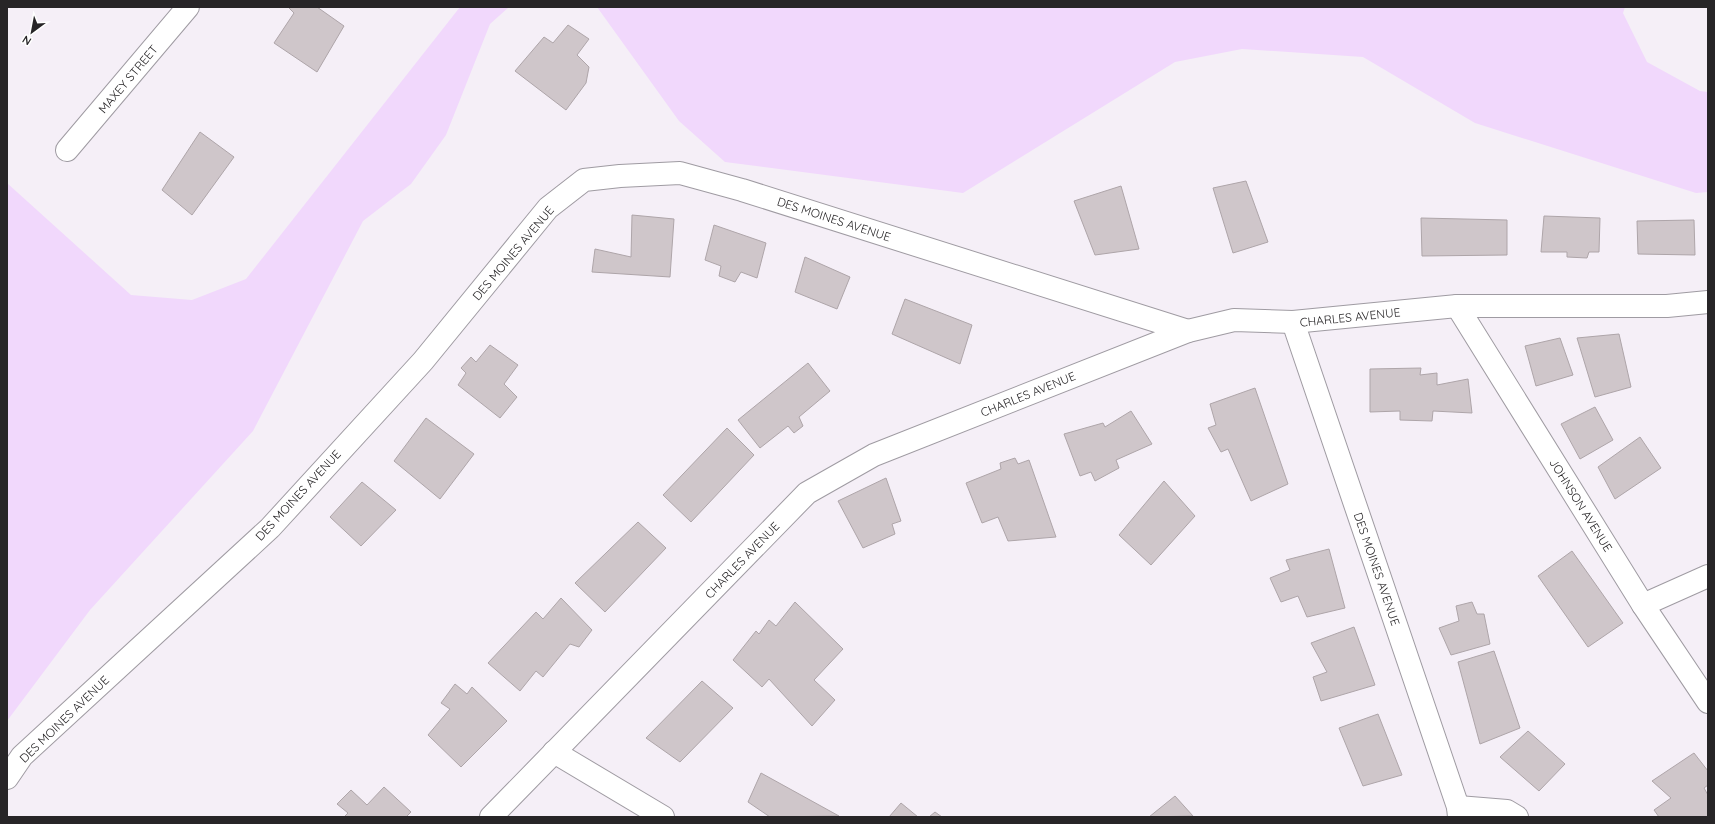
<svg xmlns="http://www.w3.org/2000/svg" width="1715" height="824" font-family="Quicksand,sans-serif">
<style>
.green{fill:#f1d8fc}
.building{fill:#cfc6ca;stroke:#aea5a9}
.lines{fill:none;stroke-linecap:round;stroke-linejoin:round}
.minor-casing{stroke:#9f9ba2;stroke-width:24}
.minor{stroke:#fff;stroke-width:22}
.labels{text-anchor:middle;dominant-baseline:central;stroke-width:3;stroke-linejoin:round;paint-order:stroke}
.street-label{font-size:12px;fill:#272527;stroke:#fff}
</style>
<rect width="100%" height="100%" fill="#f5eff7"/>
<!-- green -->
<g class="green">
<polygon points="460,7 509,7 490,24 446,135 411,184 363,221 253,431 90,610 7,721 7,183 131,295 192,300 246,279"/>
<polygon points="597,7 1625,7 1623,13 1647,62 1700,91 1708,92 1708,192 1696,193 1475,123 1363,57 1242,49 1175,62 963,193 725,162 679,121"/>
</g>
<!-- building -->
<g class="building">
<polygon points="288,7 317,7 344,26 317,72 274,43 294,13"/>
<polygon points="568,25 589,39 577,55 589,67 586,83 566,110 515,71 544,37 553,43"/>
<polygon points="200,132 234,157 192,215 162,190"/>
<polygon points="1246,181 1268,242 1233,253 1213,188"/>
<polygon points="1121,186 1139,249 1095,255 1074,201"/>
<polygon points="632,215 674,219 670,277 592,272 595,249 631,257"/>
<polygon points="1544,216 1600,218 1599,252 1589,252 1587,258 1567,257 1567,252 1541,252"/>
<polygon points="1421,218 1507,220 1507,255 1422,256"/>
<polygon points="1694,220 1695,255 1638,254 1637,221"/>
<polygon points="714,225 766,243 757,278 741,272 735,282 719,276 721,266 705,260"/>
<polygon points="805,257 850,277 837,309 795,292"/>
<polygon points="905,299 972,325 960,364 892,334"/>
<polygon points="1619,334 1631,387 1595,397 1577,338"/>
<polygon points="1560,338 1573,375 1536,386 1525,346"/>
<polygon points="490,345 518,365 504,384 517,397 500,418 458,385 466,373 461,368 471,357 476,362"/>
<polygon points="808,363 830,391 799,417 803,426 794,433 788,426 760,448 738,420"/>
<polygon points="1421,368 1420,375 1437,373 1437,385 1468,379 1472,413 1433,411 1432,421 1400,420 1400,411 1370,412 1370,369"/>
<polygon points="1255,388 1288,484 1251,501 1228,449 1221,452 1208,428 1216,425 1210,404"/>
<polygon points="1595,407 1613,440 1580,459 1561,424"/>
<polygon points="1131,411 1152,444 1116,460 1119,468 1095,481 1091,472 1080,476 1064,434 1103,423 1105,427"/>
<polygon points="426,418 474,454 440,499 394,461"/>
<polygon points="727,428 754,455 691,522 663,495"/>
<polygon points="1640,437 1661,468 1615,499 1598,467"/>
<polygon points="1015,458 1018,464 1029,460 1056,537 1008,541 998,517 982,523 966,483 1001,469 1000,463"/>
<polygon points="886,478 901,521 892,524 895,534 863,548 838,501"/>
<polygon points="1164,481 1195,516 1151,565 1119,535"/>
<polygon points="362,482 396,510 361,546 330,517"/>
<polygon points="638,522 666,548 605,612 575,583"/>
<polygon points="1329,549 1345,608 1307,617 1298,596 1281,602 1270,578 1290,570 1286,560"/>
<polygon points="1572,551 1623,623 1588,647 1538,576"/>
<polygon points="561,598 592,630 579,647 570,644 543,677 536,671 520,691 488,663 536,612 543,619"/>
<polygon points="795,602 843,649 814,680 835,700 812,726 769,679 762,687 733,660 756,631 759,634 769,620 776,626"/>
<polygon points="1472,602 1477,614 1484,614 1490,644 1451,655 1439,628 1459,621 1456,606"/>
<polygon points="1354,627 1375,685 1321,701 1313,677 1327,672 1311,643"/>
<polygon points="1494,651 1520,728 1480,744 1458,662"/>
<polygon points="702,681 733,708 680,762 646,738"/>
<polygon points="455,684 467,694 472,687 507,721 461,767 428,735 450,709 441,703"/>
<polygon points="1378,714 1402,775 1363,786 1339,728"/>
<polygon points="1528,731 1565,764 1539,791 1500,757"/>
<polygon points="1694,753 1708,771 1708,785 1704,788 1708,795 1708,817 1659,817 1654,810 1671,798 1652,781"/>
<polygon points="761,773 839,816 770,817 748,802"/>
<polygon points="384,787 411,812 406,817 344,817 348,813 337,804 351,790 367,805"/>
<polygon points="1175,796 1193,816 1149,817"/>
<polygon points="901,803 918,817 889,817"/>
<polygon points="935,812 942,817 929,817"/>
</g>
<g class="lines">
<!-- minor casing -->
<g class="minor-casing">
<g id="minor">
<polyline points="67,150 188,7"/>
<polyline points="1457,306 1643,605 1708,702"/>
<polyline points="1293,322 1458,807 1459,817"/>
<polyline points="1643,605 1708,576"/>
<polyline points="554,752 663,817"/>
<polyline points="7,778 22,756 270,528 423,361 548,208 584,180 620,176 680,173 742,190 1188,331"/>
<polyline points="1458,807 1507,811 1517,817"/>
<polyline points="491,817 807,493 874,455 1188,331 1234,320 1293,322 1457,306 1667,306 1708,302"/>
</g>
</g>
<!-- minor -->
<use href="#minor" class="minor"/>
</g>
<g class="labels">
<!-- street labels -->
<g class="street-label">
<text transform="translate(128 79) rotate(-50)">MAXEY STREET</text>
<text transform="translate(834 219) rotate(18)">DES MOINES AVENUE</text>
<text transform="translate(513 253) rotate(-50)">DES MOINES AVENUE</text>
<text transform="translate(1350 317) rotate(-6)">CHARLES AVENUE</text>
<text transform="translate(1028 394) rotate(-22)">CHARLES AVENUE</text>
<text transform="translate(298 495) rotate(-47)">DES MOINES AVENUE</text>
<text transform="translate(1581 505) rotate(58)">JOHNSON AVENUE</text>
<text transform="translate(742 560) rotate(-46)">CHARLES AVENUE</text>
<text transform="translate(1377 569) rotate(71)">DES MOINES AVENUE</text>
<text transform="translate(64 719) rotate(-44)">DES MOINES AVENUE</text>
</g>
</g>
<!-- border -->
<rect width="1715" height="824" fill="none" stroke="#272527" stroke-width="16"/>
<!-- north arrow -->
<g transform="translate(32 32) rotate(212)" stroke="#ffffff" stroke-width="3" paint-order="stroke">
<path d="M0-3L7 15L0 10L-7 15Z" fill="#272527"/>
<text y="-6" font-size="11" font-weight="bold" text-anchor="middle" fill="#272527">N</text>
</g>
</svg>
